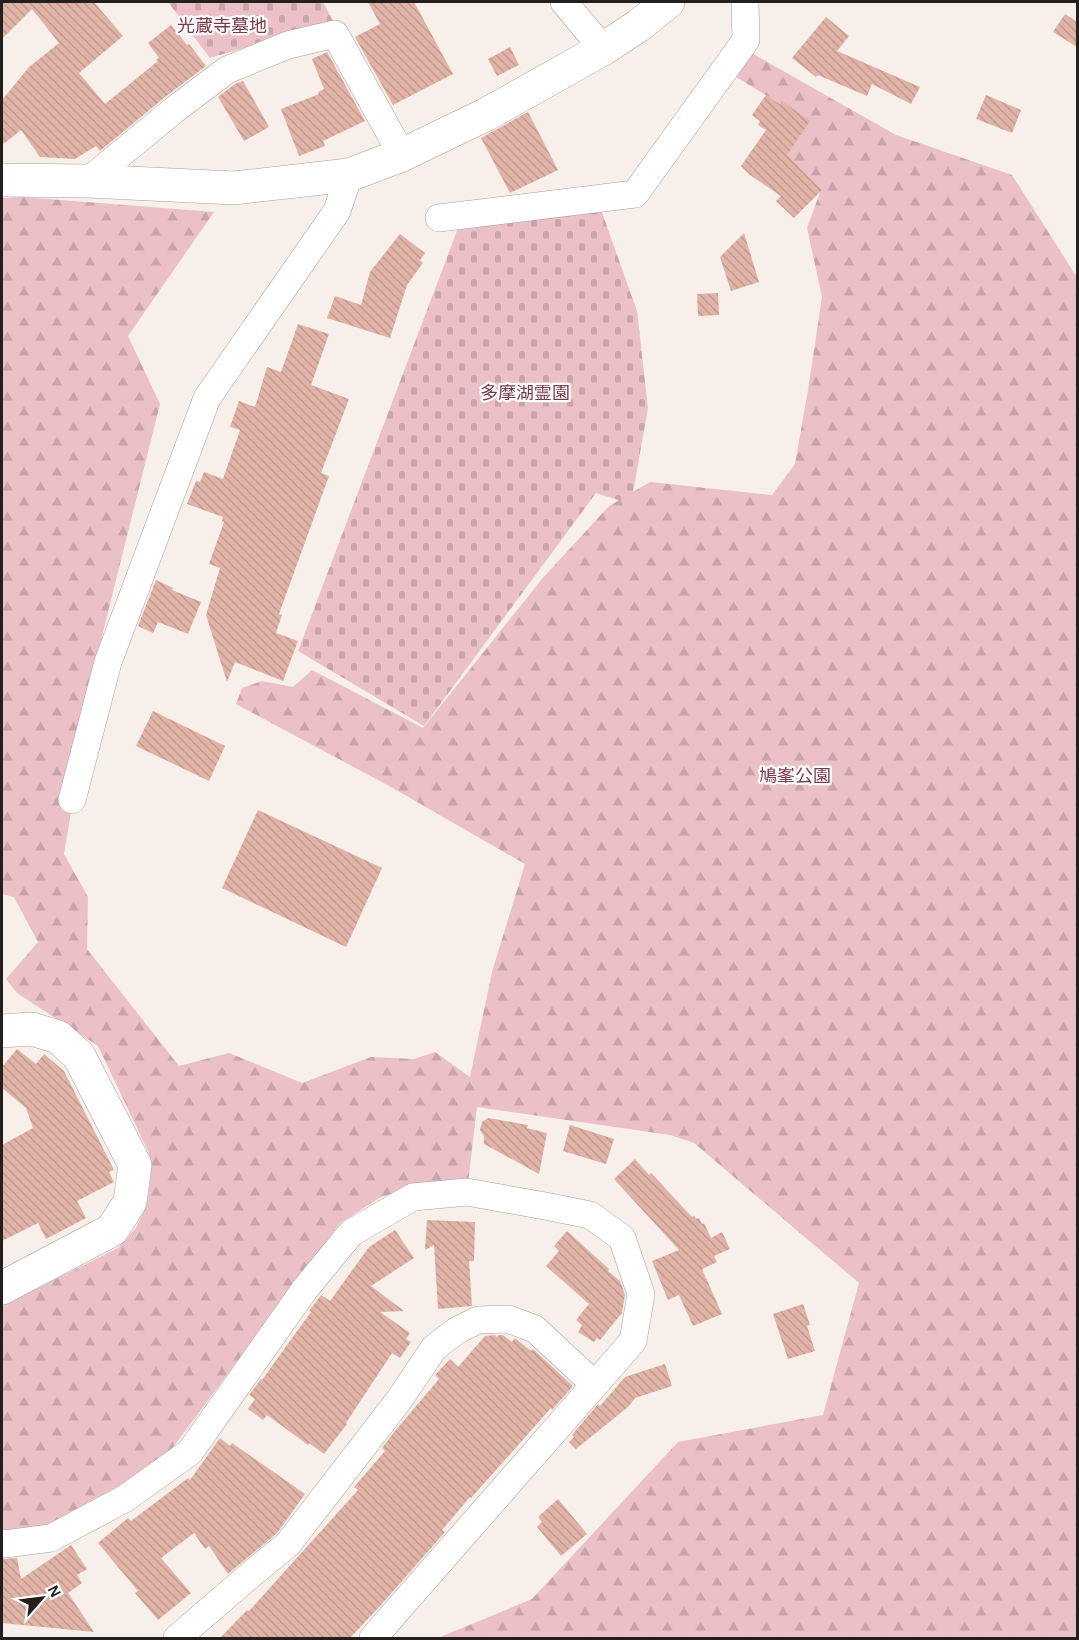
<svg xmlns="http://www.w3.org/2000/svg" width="1079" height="1640" font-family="'Alegreya Sans','Noto Sans JP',sans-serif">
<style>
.forest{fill:url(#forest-firs)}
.cemetery{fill:url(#cemetery-stones)}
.building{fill:url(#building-back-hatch)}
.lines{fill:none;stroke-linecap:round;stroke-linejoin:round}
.minor-casing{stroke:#a69f99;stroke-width:28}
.tertiary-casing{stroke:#a69f99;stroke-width:34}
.minor{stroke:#fff;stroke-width:27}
.tertiary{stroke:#fff;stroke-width:33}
.labels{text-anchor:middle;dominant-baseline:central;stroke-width:4.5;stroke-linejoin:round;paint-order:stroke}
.park-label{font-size:18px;fill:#783a47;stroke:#fff}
</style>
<defs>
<pattern id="forest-firs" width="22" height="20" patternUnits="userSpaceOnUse" patternTransform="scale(1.5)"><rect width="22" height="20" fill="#ebc0c6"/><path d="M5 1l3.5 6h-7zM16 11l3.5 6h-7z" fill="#c9a5aa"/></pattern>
<pattern id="cemetery-stones" width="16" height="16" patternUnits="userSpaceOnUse" patternTransform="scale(1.5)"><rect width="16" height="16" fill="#ebc0c6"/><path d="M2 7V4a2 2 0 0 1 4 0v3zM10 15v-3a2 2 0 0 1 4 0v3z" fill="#c9a5aa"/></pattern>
<pattern id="building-back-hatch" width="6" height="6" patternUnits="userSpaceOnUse" patternTransform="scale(1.5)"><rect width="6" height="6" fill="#e1b3a7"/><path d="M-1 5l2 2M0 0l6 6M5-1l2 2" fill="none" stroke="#c19a8f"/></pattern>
</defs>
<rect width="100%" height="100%" fill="#f7efe9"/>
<!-- forest -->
<polygon class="forest" points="753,54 896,135 1012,175 1078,279 1077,1638 438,1638 532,1599 678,1442 823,1415 859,1283 694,1143 670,1135 477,1107 468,1183 414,1186 379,1198 339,1224 171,1450 124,1488 31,1532 2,1531 2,1306 118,1248 136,1228 148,1199 151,1174 148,1151 98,1046 17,993 6,979 38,942 14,897 2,894 2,198 22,197 214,212 128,336 160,404 97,656 64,854 88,897 87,949 179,1066 229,1053 302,1083 371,1057 414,1059 435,1052 470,1077 492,972 525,864 391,787 236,704 242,688 262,681 293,687 312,670 423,728 542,579 609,506 650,482 772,495 795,464 808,390 822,297 807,228 821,190 784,155 807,120 731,74 740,56"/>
<!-- cemetery -->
<g class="cemetery">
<polygon points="168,2 323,2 333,21 210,58"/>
<polygon points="600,207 637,311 648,408 631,504 596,493 424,726 298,651 460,223"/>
</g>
<!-- building -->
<g class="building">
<polygon points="2,2 94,2 123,36 79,73 105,104 158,61 156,60 159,58 148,43 171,25 187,45 189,44 206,66 165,97 100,151 96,146 75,159 40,157 21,130 2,145 2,100 29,67 59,43 32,9 2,39"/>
<polygon points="368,2 414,2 453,74 393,105 355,37 380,24"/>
<polygon points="1065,14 1077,22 1077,47 1053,32"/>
<polygon points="826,17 849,36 837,51 920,87 911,104 872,84 867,96 818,75 816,77 792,58"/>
<polygon points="510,47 519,65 497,76 488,59"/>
<polygon points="327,52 365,121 323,141 325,146 299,156 281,109 319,94 318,92 324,89 312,59"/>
<polygon points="243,81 269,127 244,141 218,97 235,84"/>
<polygon points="766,95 780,104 782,101 810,121 787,155 822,190 794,218 776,201 781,196 750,175 741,166 766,130 758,125 760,121 752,115"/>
<polygon points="986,95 1021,110 1012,133 976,119"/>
<polygon points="528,112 558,170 510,193 481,138"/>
<polygon points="744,233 759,282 731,291 720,257"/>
<polygon points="400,234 425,253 420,260 423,263 407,285 390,338 327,318 335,296 361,305 370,272"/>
<polygon points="718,293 719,315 698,316 697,294"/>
<polygon points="298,324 329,334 311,385 349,399 321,473 329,476 279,614 282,615 276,633 298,641 283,681 235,662 227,682 206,615 220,568 209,564 224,522 222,521 223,517 187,504 196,481 200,482 204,472 223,479 240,430 230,427 239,401 255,407 267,367 281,372"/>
<polygon points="156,580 173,588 172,590 201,602 188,634 158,622 153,633 138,626"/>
<polygon points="153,711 225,746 209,781 136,746"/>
<polygon points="258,810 382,868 346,947 222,888"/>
<polygon points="17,1049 36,1064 44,1054 64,1071 114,1170 109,1172 114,1182 77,1201 86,1218 46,1239 38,1223 2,1241 2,1145 33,1128 26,1108 2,1088 2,1067"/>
<polygon points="488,1118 528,1125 527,1128 547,1133 539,1174 484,1144 484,1136 480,1130 482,1122"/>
<polygon points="570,1125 614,1139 606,1164 563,1151"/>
<polygon points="635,1159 649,1175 651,1173 692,1217 694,1216 696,1219 699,1218 702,1224 704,1223 711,1238 722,1232 730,1249 714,1256 717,1262 702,1269 722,1314 693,1326 679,1295 668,1300 652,1261 679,1250 614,1179"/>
<polygon points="427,1220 475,1222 474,1261 469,1261 472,1306 438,1309 434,1245 425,1250"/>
<polygon points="395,1230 414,1258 371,1286 404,1311 380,1312 410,1333 406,1339 411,1342 400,1358 392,1353 346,1423 347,1424 324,1454 309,1443 308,1445 267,1415 263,1420 248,1409 255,1399 249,1395 261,1379 262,1380 295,1334 311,1312 309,1311 321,1295 330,1301 369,1247"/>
<polygon points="567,1231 609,1269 608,1271 620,1281 625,1295 622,1313 600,1340 597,1338 594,1342 578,1332 582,1325 576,1320 589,1304 546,1266 559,1251 554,1246"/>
<polygon points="803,1304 810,1325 807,1326 815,1351 788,1359 773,1314"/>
<polygon points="495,1335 497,1337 499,1335 503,1335 512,1342 515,1338 531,1351 533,1349 573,1386 552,1410 551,1408 471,1498 470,1497 442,1530 445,1532 380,1606 350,1638 220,1638 247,1610 249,1611 358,1490 354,1487 385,1451 382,1448 395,1431 439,1379 435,1375 450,1359 458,1367 485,1336"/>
<polygon points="665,1364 672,1386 635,1398 628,1407 576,1449 569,1442 574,1437 572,1435 598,1404 600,1406 625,1377"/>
<polygon points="220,1438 230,1446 232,1443 305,1494 277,1533 228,1574 209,1546 205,1549 194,1533 161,1558 191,1593 158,1620 135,1593 138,1591 98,1543 128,1518 131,1521 188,1478 190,1480"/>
<polygon points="558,1499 587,1534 561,1556 537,1527 542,1522 538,1517"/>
<polygon points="71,1545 87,1569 77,1575 82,1583 68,1593 94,1632 2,1623 2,1559 17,1558 21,1579"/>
</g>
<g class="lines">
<!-- minor casing -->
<g class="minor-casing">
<g id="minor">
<polyline points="564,2 603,49"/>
<polyline points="88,181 174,110 227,70 288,45 335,34 402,155"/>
<polyline points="439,218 635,194 746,40 745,2"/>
<polyline points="72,800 108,662 207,398 337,211 349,175"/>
<polyline points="2,1543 5,1544 51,1538 126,1498 190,1452 305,1289 351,1233 413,1197 467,1192 545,1206 590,1215 622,1238 641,1294 633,1341 373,1638"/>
<polyline points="177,1638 255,1571 288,1544 399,1400 434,1348 456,1331 478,1320 508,1319 535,1329 595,1385"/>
</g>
</g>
<!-- tertiary casing -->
<g class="tertiary-casing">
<g id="tertiary">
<polyline points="2,180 88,181 234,188 349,175 402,155 487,114 603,49 638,26 668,2"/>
<polyline points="2,1031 32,1029 58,1037 79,1056 135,1165 130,1202 112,1230 2,1288"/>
</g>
</g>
<!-- minor -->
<use href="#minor" class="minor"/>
<!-- tertiary -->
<use href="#tertiary" class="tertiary"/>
</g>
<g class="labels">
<!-- park labels -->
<g class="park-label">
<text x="222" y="27">光蔵寺墓地</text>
<text x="525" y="394">多摩湖霊園</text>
<text x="795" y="777">鳩峯公園</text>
</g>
</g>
<!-- border -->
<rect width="1079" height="1640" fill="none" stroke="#221f1d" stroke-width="6"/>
<!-- north arrow -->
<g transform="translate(42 1598) rotate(62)" stroke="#ffffff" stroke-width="4.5" paint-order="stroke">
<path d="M0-4.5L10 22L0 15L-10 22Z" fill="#221f1d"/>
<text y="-9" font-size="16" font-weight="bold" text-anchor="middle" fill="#221f1d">N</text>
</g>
</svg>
